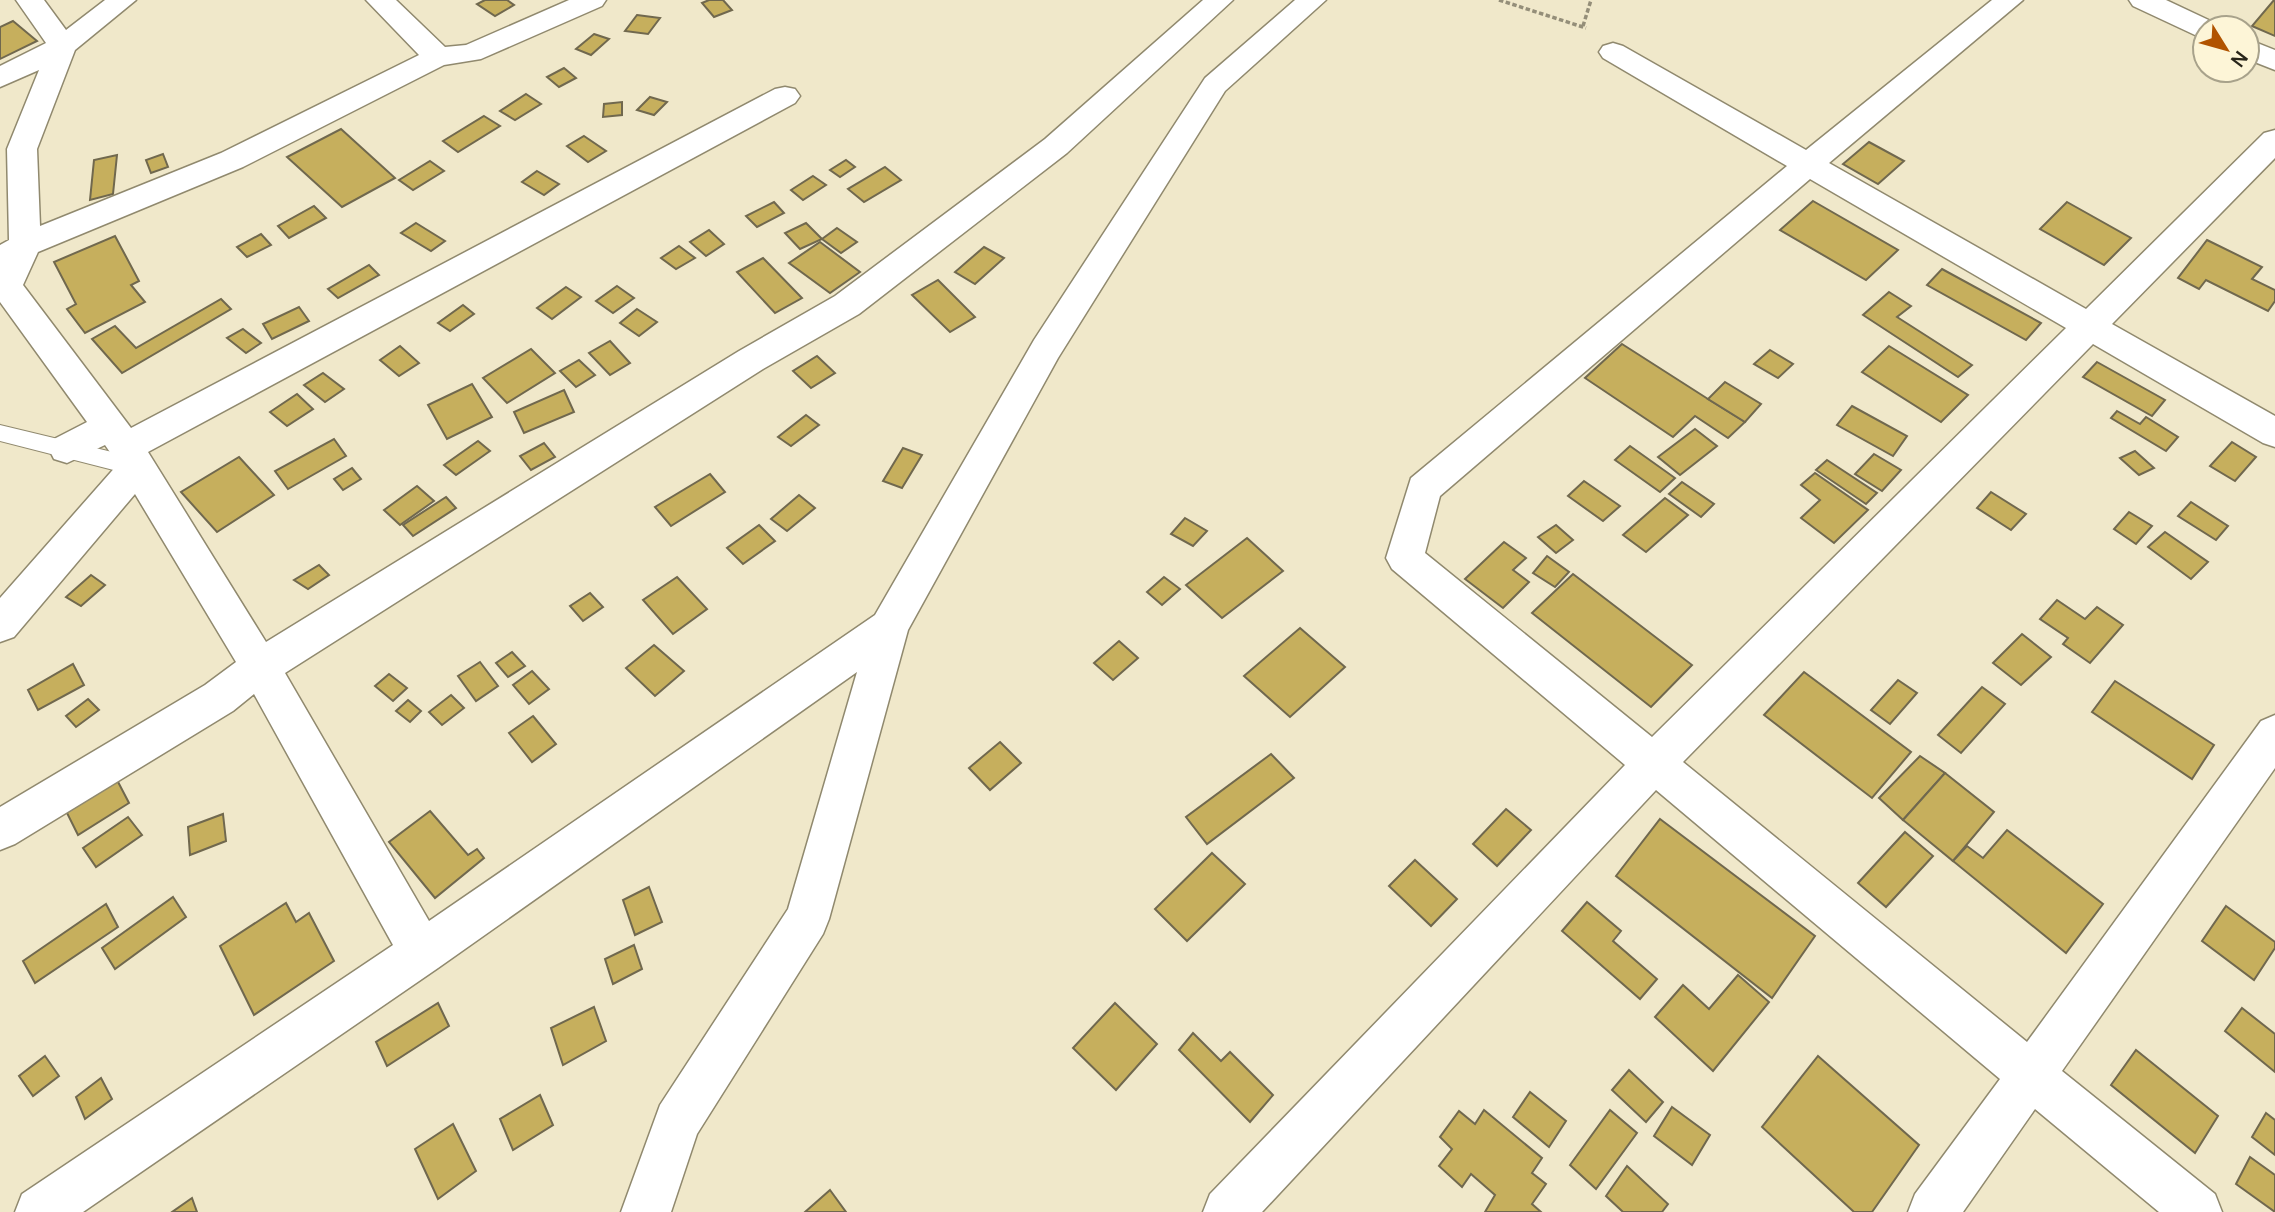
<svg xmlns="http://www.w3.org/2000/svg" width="2275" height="1212" font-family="Manrope,sans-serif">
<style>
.building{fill:#c6af5d;stroke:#70684e;stroke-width:2}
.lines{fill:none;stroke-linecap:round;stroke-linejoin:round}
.service-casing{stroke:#90896e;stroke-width:2}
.minor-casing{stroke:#90896e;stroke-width:3}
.tertiary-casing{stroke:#90896e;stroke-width:3}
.path{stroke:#948e79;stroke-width:3.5;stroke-dasharray:4.5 2.5;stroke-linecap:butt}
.service{fill:#fff;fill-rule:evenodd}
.minor{fill:#fff;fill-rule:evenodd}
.tertiary{fill:#fff;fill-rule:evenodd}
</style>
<rect width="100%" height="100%" fill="#f0e8ca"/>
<!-- building -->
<g class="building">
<polygon points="485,0 507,0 514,5 495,16 477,4"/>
<polygon points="709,0 723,0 732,10 714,17 702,3"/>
<polygon points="2274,0 2275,0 2275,36 2252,26"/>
<polygon points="637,15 660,18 648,34 625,31"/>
<polygon points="13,21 37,41 0,59 0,27"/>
<polygon points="594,34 609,39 591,55 576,49"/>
<polygon points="564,68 576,78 559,87 547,77"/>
<polygon points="526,94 541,104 515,120 500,111"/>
<polygon points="650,97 667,102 654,115 637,110"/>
<polygon points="622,102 622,115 603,117 604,104"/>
<polygon points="484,116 500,126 458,152 443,141"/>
<polygon points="341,129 395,178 342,207 287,157"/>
<polygon points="584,136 606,151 588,162 567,146"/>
<polygon points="1869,142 1904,161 1878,184 1843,164"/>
<polygon points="163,154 168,167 151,173 146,160"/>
<polygon points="117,155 113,194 90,200 94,160"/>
<polygon points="846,160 855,167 840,177 830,170"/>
<polygon points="430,161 444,171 413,190 399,180"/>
<polygon points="885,167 901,180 864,202 848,189"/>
<polygon points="537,171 559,184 544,195 522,182"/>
<polygon points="813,176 826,185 803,200 791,190"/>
<polygon points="1813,201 1898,250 1866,280 1780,230"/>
<polygon points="774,202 784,213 757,227 746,216"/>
<polygon points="2067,202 2131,238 2104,265 2040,229"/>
<polygon points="314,206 326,218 289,238 278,226"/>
<polygon points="416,223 445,241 431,251 401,233"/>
<polygon points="806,223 822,239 800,249 785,233"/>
<polygon points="837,228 857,242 841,253 822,239"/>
<polygon points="709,230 724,244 706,256 690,242"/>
<polygon points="261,234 271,245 247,257 237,247"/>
<polygon points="115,236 139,281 131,285 145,302 85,333 67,309 76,304 54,262"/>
<polygon points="2207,240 2262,267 2252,279 2275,290 2275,301 2268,311 2206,280 2199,289 2178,278"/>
<polygon points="820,242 860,272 830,293 789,263"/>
<polygon points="679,246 695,258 676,269 661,258"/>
<polygon points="984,247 1004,258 975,284 955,272"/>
<polygon points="763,258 802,298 775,313 737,272"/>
<polygon points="369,265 379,275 338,298 328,289"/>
<polygon points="1942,269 2041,323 2026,340 1927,285"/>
<polygon points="938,280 975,317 950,332 912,295"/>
<polygon points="617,286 634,298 613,313 596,301"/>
<polygon points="566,287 581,297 552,319 537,308"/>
<polygon points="1889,292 1911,306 1897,317 1972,365 1958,377 1863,315"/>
<polygon points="221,299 231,309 122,373 92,339 115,326 136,348"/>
<polygon points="463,305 474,314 450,331 438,323"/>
<polygon points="299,307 309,321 272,339 263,324"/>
<polygon points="637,309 657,322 639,336 620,323"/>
<polygon points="243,329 261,343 246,353 227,338"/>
<polygon points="610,341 630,363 610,375 589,353"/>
<polygon points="1622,344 1708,399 1745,422 1728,438 1695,416 1673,437 1585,378"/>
<polygon points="400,346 419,363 399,376 380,360"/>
<polygon points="1889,346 1968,395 1941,422 1862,372"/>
<polygon points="531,349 555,373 507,403 483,378"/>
<polygon points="1770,350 1793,364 1778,378 1754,364"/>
<polygon points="817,356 835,373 811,388 793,371"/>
<polygon points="579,360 595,375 576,387 560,371"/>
<polygon points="2097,362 2165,400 2152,416 2083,377"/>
<polygon points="323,373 344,389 325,402 304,385"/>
<polygon points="1725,382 1761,404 1745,422 1708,399"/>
<polygon points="472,384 492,417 447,439 428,405"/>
<polygon points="564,390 574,412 524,433 514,412"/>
<polygon points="297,394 313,409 287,426 270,412"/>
<polygon points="1852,406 1907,436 1893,456 1837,425"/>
<polygon points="2117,411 2140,424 2146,417 2178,437 2166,451 2111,418"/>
<polygon points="806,415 819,425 791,446 778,437"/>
<polygon points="1695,429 1717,446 1680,475 1658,457"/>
<polygon points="334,439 346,456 288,489 275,471"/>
<polygon points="478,441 490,451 456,475 444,465"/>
<polygon points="2232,442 2256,457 2235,481 2210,466"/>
<polygon points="544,443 555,457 531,470 520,456"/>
<polygon points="1630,446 1675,478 1660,492 1615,460"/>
<polygon points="903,448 922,455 902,488 883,481"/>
<polygon points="2135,451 2154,468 2139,475 2120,458"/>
<polygon points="1874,454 1901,470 1882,491 1855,474"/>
<polygon points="239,457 274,495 217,532 181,492"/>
<polygon points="1827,460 1877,493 1866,504 1816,470"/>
<polygon points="352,468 361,479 343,490 334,479"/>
<polygon points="1815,473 1868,510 1834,543 1801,518 1820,500 1801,485"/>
<polygon points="710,474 725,492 671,526 655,507"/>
<polygon points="1584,481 1620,506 1603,521 1568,496"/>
<polygon points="1682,482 1714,504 1701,517 1669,494"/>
<polygon points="417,486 434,501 400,525 384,510"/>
<polygon points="1991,492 2026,514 2011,530 1977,508"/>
<polygon points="799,495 815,508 787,531 771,519"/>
<polygon points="446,497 456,508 413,536 403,525"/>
<polygon points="1665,498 1688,515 1646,552 1623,535"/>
<polygon points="2191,502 2228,526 2216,540 2178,516"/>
<polygon points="2129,512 2152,526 2136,544 2114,529"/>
<polygon points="1185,518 1207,531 1193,546 1171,534"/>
<polygon points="759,525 775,541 743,564 727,548"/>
<polygon points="1556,525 1573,540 1556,553 1538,537"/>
<polygon points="2165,532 2208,562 2191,579 2148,547"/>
<polygon points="1247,538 1283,571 1222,618 1186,585"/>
<polygon points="1504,542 1526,558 1513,570 1529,582 1503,608 1465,579"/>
<polygon points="1547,556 1569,572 1555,587 1533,573"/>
<polygon points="319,565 329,575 308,589 294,580"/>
<polygon points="1573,574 1692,665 1651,707 1532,613"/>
<polygon points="91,575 105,585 81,606 66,597"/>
<polygon points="677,577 707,609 673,634 643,600"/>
<polygon points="1164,577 1180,589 1162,605 1147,592"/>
<polygon points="590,593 603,607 583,621 570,606"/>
<polygon points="2057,600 2085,619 2097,607 2123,625 2090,663 2063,644 2068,638 2040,619"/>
<polygon points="1300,628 1345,667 1290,717 1244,676"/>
<polygon points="2022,634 2051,657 2021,685 1993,663"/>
<polygon points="1119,641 1138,658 1113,680 1094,663"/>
<polygon points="654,645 684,671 655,696 626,668"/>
<polygon points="512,652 525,666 508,677 496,663"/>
<polygon points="480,662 498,686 476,701 458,676"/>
<polygon points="73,664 84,685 38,710 28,690"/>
<polygon points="532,671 549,689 529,704 513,685"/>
<polygon points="1804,672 1911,752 1872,798 1764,715"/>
<polygon points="389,674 407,688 393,701 375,686"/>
<polygon points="1898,680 1917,693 1890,724 1871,710"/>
<polygon points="2115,681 2214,745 2192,779 2092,712"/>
<polygon points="1982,687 2005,704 1961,753 1938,735"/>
<polygon points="451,695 464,708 442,725 429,712"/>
<polygon points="88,699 99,710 76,727 66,716"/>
<polygon points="408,700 421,711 410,722 396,711"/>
<polygon points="533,716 556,744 532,762 509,733"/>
<polygon points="1000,742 1021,763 990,790 969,768"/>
<polygon points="1271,754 1294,778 1207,844 1186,817"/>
<polygon points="1920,756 1945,773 1903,820 1879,798"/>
<polygon points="1945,773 1994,812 1953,861 1903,820"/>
<polygon points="116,778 129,803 78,835 65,809"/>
<polygon points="1506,809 1531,830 1497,866 1473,844"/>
<polygon points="430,811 468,855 477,849 484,858 435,898 389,842"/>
<polygon points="223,814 226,841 190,855 188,827"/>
<polygon points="128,817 142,835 96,867 83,848"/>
<polygon points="1660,819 1815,936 1772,998 1616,876"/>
<polygon points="2007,830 2103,904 2066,953 1953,861 1967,846 1983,858"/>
<polygon points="1905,832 1933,856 1886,907 1858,883"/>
<polygon points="1212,853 1245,884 1187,941 1155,909"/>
<polygon points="1415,860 1457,899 1431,926 1389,886"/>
<polygon points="649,887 662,922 635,935 623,900"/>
<polygon points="173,897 186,917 115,969 102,948"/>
<polygon points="1587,902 1621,931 1613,941 1657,979 1640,999 1562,931"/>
<polygon points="286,903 296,922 309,913 334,961 254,1015 220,946"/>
<polygon points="106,904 118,927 35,983 23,961"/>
<polygon points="2226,906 2275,942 2275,948 2254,980 2202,941"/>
<polygon points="634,945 642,969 613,984 605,959"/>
<polygon points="1738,975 1769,1002 1713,1071 1655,1017 1683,985 1709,1009"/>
<polygon points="438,1003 449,1026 387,1066 376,1042"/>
<polygon points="1115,1003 1157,1044 1116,1090 1073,1048"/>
<polygon points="594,1007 606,1041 563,1065 551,1028"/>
<polygon points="2242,1008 2275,1034 2275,1072 2225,1031"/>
<polygon points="1193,1033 1221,1061 1230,1052 1273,1095 1250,1122 1179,1050"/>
<polygon points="2136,1050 2218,1116 2195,1153 2111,1085"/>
<polygon points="45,1056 59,1076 33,1096 19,1076"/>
<polygon points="1818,1056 1919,1145 1872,1212 1854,1212 1762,1127"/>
<polygon points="1629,1070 1663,1102 1646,1122 1612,1090"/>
<polygon points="101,1078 112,1099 85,1119 76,1097"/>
<polygon points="1530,1092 1566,1121 1549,1147 1513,1117"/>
<polygon points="540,1095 553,1125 513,1150 500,1119"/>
<polygon points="1672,1107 1710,1135 1692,1165 1654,1136"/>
<polygon points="1484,1110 1542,1158 1532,1173 1546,1184 1532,1204 1541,1212 1485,1212 1495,1195 1471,1174 1462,1187 1439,1166 1452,1149 1440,1137 1459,1111 1475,1124"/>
<polygon points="1610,1110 1637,1133 1596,1189 1570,1165"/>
<polygon points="2266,1113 2275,1120 2275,1155 2252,1137"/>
<polygon points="453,1124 476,1171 438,1199 415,1149"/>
<polygon points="2250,1157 2275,1175 2275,1212 2236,1184"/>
<polygon points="1627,1166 1668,1204 1662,1212 1623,1212 1606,1196"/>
<polygon points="830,1190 846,1212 805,1212"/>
<polygon points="192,1198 197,1212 172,1212"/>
</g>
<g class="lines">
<!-- service casing -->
<g class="service-casing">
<polygon id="service" points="0,425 137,458 145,461 148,467 145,473 137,476 0,441"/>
</g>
<!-- minor casing -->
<g class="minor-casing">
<g id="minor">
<polygon points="16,0 44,0 66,30 105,0 136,0 75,50 37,149 40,226 221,153 419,55 366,0 396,0 445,47 466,45 569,0 606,0 602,6 481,59 444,65 243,167 38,252 23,285 131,428 775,89 785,87 795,89 800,96 795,103 148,452 266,642 739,351 835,296 1045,139 1203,0 1233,0 1067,153 859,314 763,369 285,673 429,921 875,615 1034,340 1205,78 1295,0 1326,0 1225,91 1058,358 908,630 829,919 823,934 697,1134 671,1212 621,1212 660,1105 788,909 857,672 438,968 83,1212 15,1212 22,1194 393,945 254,694 233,711 15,844 0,850 0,807 205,685 236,662 135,494 14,637 0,642 0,598 118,464 105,445 67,463 54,459 49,449 54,439 87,422 0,302 0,245 9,240 7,149 39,70 0,87 0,66 46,43"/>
<path d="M1992 0H2023L1829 163 2086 309 2264 133 2275 130V158L2112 324 2275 416V447L2263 443 2093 344 1683 762 2027 1042 2261 721 2275 715V768L2062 1071 2215 1194 2222 1212H2159L2035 1109 1963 1212H1908L1915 1194 2000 1079 1656 790 1262 1212H1203L1210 1194 1625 765 1392 569 1386 558 1411 478 1787 166 1603 58 1599 52 1603 46 1613 43 1623 46 1806 150ZM1810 179 2066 328 1652 737 1425 553 1440 496Z"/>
</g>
</g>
<!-- tertiary casing -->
<g class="tertiary-casing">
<g id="tertiary">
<polygon points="2129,0 2166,0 2215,23 2218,28 2205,28 2205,38 2195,35 2133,6"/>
<polygon points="2247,39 2275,50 2275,70 2247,59"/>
</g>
</g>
<!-- path -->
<g class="path">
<polyline points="1499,0 1586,28"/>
<polyline points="1583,26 1591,0"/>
</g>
<!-- service -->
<use href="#service" class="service"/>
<!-- minor -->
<use href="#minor" class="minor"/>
<!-- tertiary -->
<use href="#tertiary" class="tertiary"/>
</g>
<!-- north arrow -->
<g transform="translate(2226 49) rotate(127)"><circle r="33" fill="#fdf5d7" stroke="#a8a28b" stroke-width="2"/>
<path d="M0-5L12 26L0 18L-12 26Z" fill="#b15300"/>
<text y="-10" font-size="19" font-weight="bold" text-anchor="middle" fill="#28251a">N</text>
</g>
</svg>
